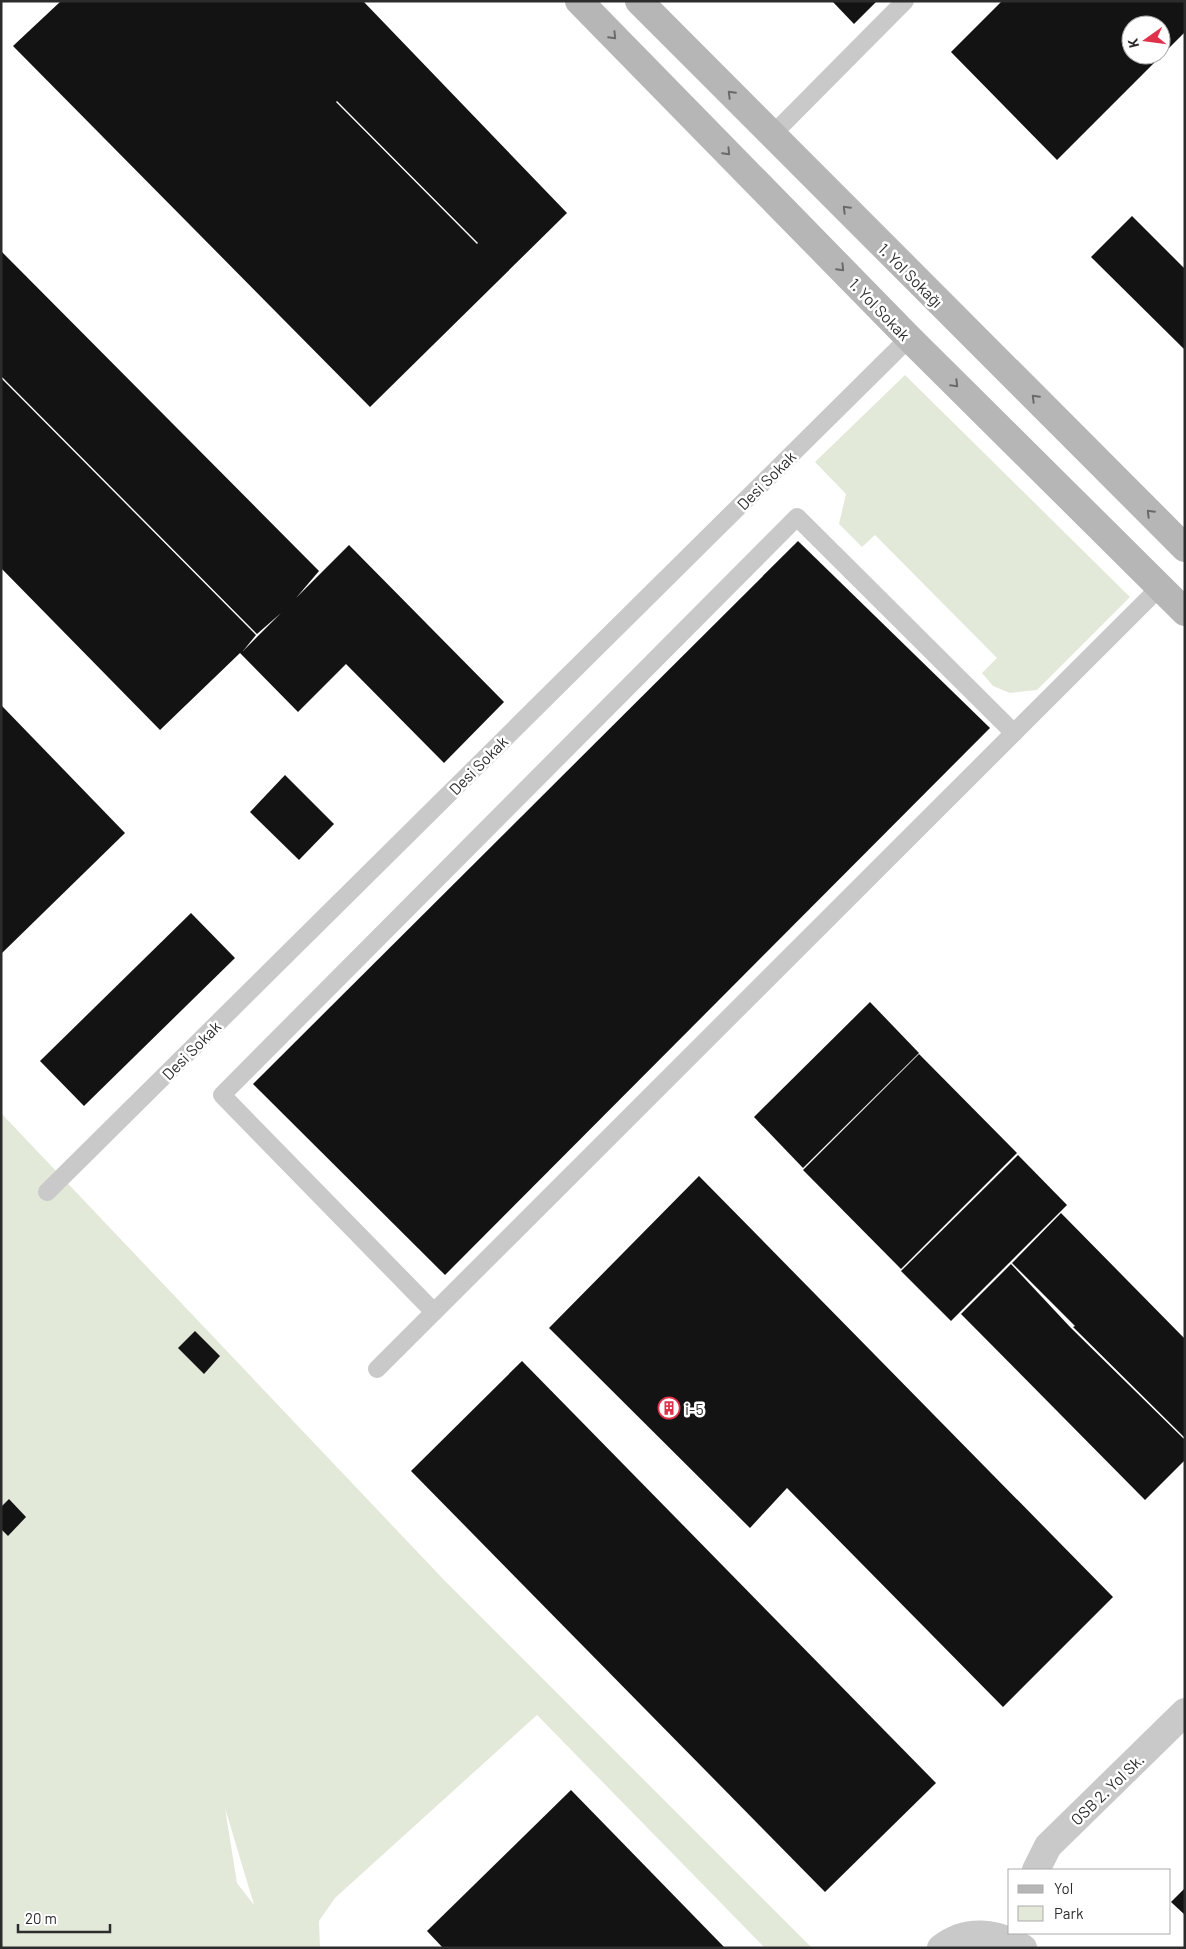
<svg xmlns="http://www.w3.org/2000/svg" width="1186" height="1949" font-family="Barlow,sans-serif">
<style>
.green{fill:#e3e9d9;fill-rule:evenodd}
.building{fill:#131313;fill-rule:evenodd}
.lines{fill:none;stroke-linecap:round;stroke-linejoin:round}
.lane{stroke:#c9c9c9;stroke-width:18}
.street{stroke:#c9c9c9;stroke-width:28}
.secondary{stroke:#b6b6b6;stroke-width:28}
.oneway{stroke:#6a6a6a}
.labels{text-anchor:middle;dominant-baseline:central;stroke-width:5;stroke-linejoin:round;paint-order:stroke}
.street-label{font-size:16px;fill:#2c2c2c;stroke:#fff}
.poi-label{font-size:16px;fill:#2c2c2c;stroke:#fff;text-anchor:start}
</style>
<rect width="100%" height="100%" fill="#fff"/>
<!-- green -->
<g class="green">
<polygon points="905,375 1130,597 1037,690 1010,693 993,686 982,673 997,658 875,535 862,547 839,524 846,494 815,462"/>
<path d="M1 1113 445 1581 812 1948H765L537 1715 335 1898 319 1921 320 1948H1ZM225 1808 254 1905 237 1883Z"/>
</g>
<!-- building -->
<g class="building">
<path d="M61 1H363L567 213 370 407 13 46ZM337 101 478 243 477 244 336 102Z"/>
<polygon points="832,1 877,1 854,24"/>
<path d="M1002 1H1185V32L1057 160 951 52ZM1131 25H1161V55H1131Z"/>
<polygon points="1132,216 1185,269 1185,350 1091,257"/>
<polygon points="1,251 319,571 296,598 349,545 504,702 444,763 346,664 298,712 240,653 160,730 1,568 1,378 256,635 243,651 281,613 257,634 1,376"/>
<polygon points="798,541 990,728 445,1275 253,1084"/>
<polygon points="1,705 125,833 1,954"/>
<polygon points="285,775 334,824 299,860 250,812"/>
<polygon points="191,913 235,958 84,1106 40,1061"/>
<polygon points="870,1002 919,1053 803,1168 754,1117"/>
<polygon points="919,1054 1017,1153 901,1269 803,1170"/>
<polygon points="1018,1155 1067,1205 951,1321 901,1271"/>
<polygon points="699,1176 1113,1597 1003,1707 787,1488 750,1528 549,1328"/>
<polygon points="1061,1213 1185,1339 1185,1438 1073,1327 1075,1326 1012,1263"/>
<polygon points="1011,1264 1071,1328 1185,1440 1185,1460 1145,1500 961,1314"/>
<polygon points="195,1331 220,1356 204,1374 178,1348"/>
<polygon points="522,1361 936,1783 825,1892 411,1471"/>
<polygon points="9,1499 26,1517 8,1536 1,1529 1,1507"/>
<polygon points="571,1790 725,1948 443,1948 427,1931"/>
<polygon points="1185,1888 1185,1915 1171,1902"/>
</g>
<g class="lines">
<!-- lane -->
<g class="lane">
<polyline points="772,135 905,1"/>
<polyline points="47,1192 909,338"/>
<polyline points="434,1312 222,1095 797,517 1014,733"/>
<polyline points="377,1369 1160,587"/>
</g>
<!-- street -->
<g class="street">
<polyline points="1036,1870 1048,1846 1185,1712"/>
<path d="M941 1948C967 1928 996 1932 1023 1948"/>
</g>
<!-- secondary -->
<g class="secondary">
<polyline points="579,1 909,338 1185,612"/>
<polyline points="639,1 1185,548"/>
</g>
</g>
<!-- one-way arrows -->
<defs><path id="oneway-chevron" d="M-2-3.5L2.5 0L-2 3.5" fill="none" stroke-width="1.6" stroke-linecap="round" stroke-linejoin="round" transform="scale(1.25)"/></defs>
<g class="oneway">
<use href="#oneway-chevron" transform="translate(613 36) rotate(46)"/>
<use href="#oneway-chevron" transform="translate(731 94) rotate(-135)"/>
<use href="#oneway-chevron" transform="translate(727 152) rotate(46)"/>
<use href="#oneway-chevron" transform="translate(846 209) rotate(-135)"/>
<use href="#oneway-chevron" transform="translate(841 268) rotate(46)"/>
<use href="#oneway-chevron" transform="translate(955 384) rotate(45)"/>
<use href="#oneway-chevron" transform="translate(1035 398) rotate(-135)"/>
<use href="#oneway-chevron" transform="translate(1150 513) rotate(-135)"/>
</g>
<!-- icons -->
<defs>
<g id="building-ring" transform="scale(1.125)"><circle r="9.5" fill="#fff" stroke="#e0314a" stroke-width="1.5"/><path d="M-4-6H4V6H1V3H-1V6H-4ZM-2.5-4.3h1.7v1.8h-1.7ZM.8-4.3h1.7v1.8H.8ZM-2.5-1h1.7V.8h-1.7ZM.8-1h1.7V.8H.8Z" fill="#e0314a"/></g>
</defs>
<g fill-rule="evenodd">
<use href="#building-ring" x="669" y="1408"/>
</g>
<g class="labels">
<!-- street labels -->
<g class="street-label">
<text transform="translate(911 275) rotate(45)">1. Yol Sokağı</text>
<text transform="translate(880 309) rotate(46)">1. Yol Sokak</text>
<text transform="translate(766 480) rotate(-45)">Desi Sokak</text>
<text transform="translate(478 765) rotate(-45)">Desi Sokak</text>
<text transform="translate(191 1050) rotate(-45)">Desi Sokak</text>
<text transform="translate(1107 1789) rotate(-44)">OSB 2. Yol Sk.</text>
</g>
<!-- poi labels -->
<g class="poi-label">
<text x="685" y="1408">i-5</text>
</g>
</g>
<!-- border -->
<rect width="1186" height="1949" fill="none" stroke="#2c2c2c" stroke-width="5"/>
<!-- legend -->
<rect x="1008" y="1869" width="162" height="65" fill="#ffffff" stroke="#ababab"/>
<rect x="1018" y="1885" width="25" height="8" fill="#b6b6b6" stroke="#ababab"/>
<text x="1054" y="1894" font-size="15" fill="#2c2c2c">Yol</text>
<rect x="1018" y="1906" width="25" height="15" fill="#e3e9d9" stroke="#ababab"/>
<text x="1054" y="1919" font-size="15" fill="#2c2c2c">Park</text>
<!-- north arrow -->
<g transform="translate(1146 40) rotate(256)"><circle r="24" fill="#ffffff" stroke="#ababab"/>
<path d="M0-4L9 19L0 12L-9 19Z" fill="#e0314a"/>
<text y="-8" font-size="14" font-weight="bold" text-anchor="middle" fill="#2c2c2c">K</text>
</g>
<!-- scale -->
<path d="M18 1924v8h92v-8" fill="none" stroke="#2c2c2c" stroke-width="2.5"/>
<text x="25" y="1924" font-size="15" fill="#2c2c2c" stroke="#ffffff" stroke-width="4" paint-order="stroke">20 m</text>
</svg>
